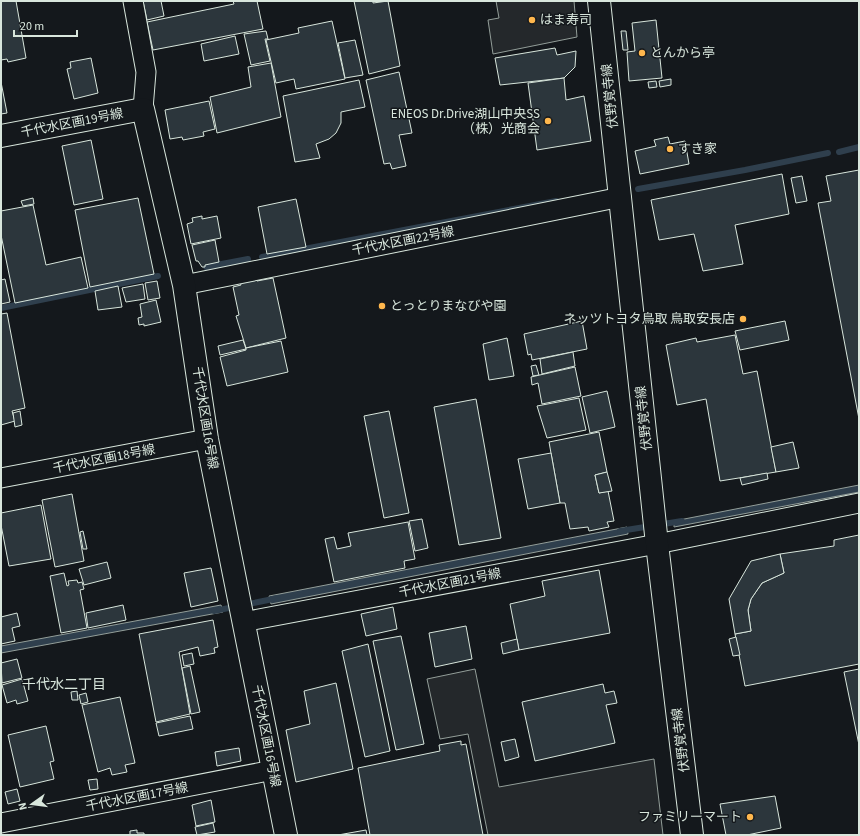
<svg xmlns="http://www.w3.org/2000/svg" width="860" height="836" font-family="'Source Sans 3','Noto Sans JP',sans-serif">
<style>
.parking{fill:#24282b;stroke:#939e99}
.water{fill:#2f3f4d;stroke:#939e99}
.lines{fill:none;stroke-linecap:round;stroke-linejoin:round}
.stream{stroke:#2f3f4d;stroke-width:6}
.building{fill:#2c363c;stroke:#d8e6dc}
.street-casing{stroke:#d8e6dc;stroke-width:21}
.secondary-casing{stroke:#d8e6dc;stroke-width:24}
.street{stroke:#14181c;stroke-width:19}
.secondary{stroke:#14181c;stroke-width:22}
.poi-dot{fill:#ffb74d;stroke:#14181c;stroke-width:1.5}
.labels{text-anchor:middle;dominant-baseline:central;stroke-width:3;stroke-linejoin:round;paint-order:stroke}
.poi-label{font-size:13px;fill:#d8e6dc;stroke:#14181c;text-anchor:start}
.street-label{font-size:13px;fill:#d8e6dc;stroke:#14181c}
.neighbourhood-label{font-size:14px;fill:#d8e6dc;stroke:#14181c}
</style>
<rect width="100%" height="100%" fill="#14181c"/>
<!-- parking -->
<g class="parking">
<polygon points="496,1 574,1 577,37 493,54 488,20 499,18"/>
<polygon points="475,669 499,787 654,759 663,835 488,835 468,734 440,739 427,679"/>
</g>
<!-- water -->
<g class="water">
<polygon points="859,485 859,492 674,527 674,521"/>
<polygon points="627,527 628,534 271,604 269,596"/>
<polygon points="221,605 223,612 1,653 1,646"/>
</g>
<g class="lines">
<!-- stream -->
<g class="stream">
<polyline points="839,152 859,147"/>
<polyline points="638,189 745,170 828,153"/>
<polyline points="262,257 556,201"/>
<polyline points="206,267 248,259"/>
<polyline points="1,308 158,276"/>
<polyline points="620,531 682,521"/>
<polyline points="214,611 278,598"/>
</g>
</g>
<!-- building -->
<g class="building">
<polygon points="1,1 16,1 26,58 8,62 7,59 1,60"/>
<polygon points="143,1 161,1 164,16 147,20"/>
<polygon points="233,1 257,1 263,29 153,50 147,22 234,4"/>
<polygon points="354,1 373,1 373,3 388,1 400,66 369,74"/>
<polygon points="656,20 662,78 629,81 627,52 635,51 632,23"/>
<polygon points="332,21 345,79 296,89 294,79 276,83 266,40 299,33 298,28"/>
<polygon points="266,31 268,39 265,39 270,61 251,65 244,34"/>
<polygon points="621,31 626,31 628,50 623,50"/>
<polygon points="235,36 239,54 204,61 201,44"/>
<polygon points="355,40 363,75 345,78 338,43"/>
<polygon points="555,48 557,55 576,51 575,67 564,78 500,85 495,58"/>
<polygon points="91,58 98,93 74,99 67,69 71,68 70,62"/>
<polygon points="271,63 281,117 217,133 210,97 251,87 248,67"/>
<polygon points="399,72 412,133 399,135 406,166 392,169 390,163 384,164 366,80"/>
<polygon points="564,78 566,100 584,96 591,141 537,150 528,83"/>
<polygon points="671,79 671,85 660,87 659,81"/>
<polygon points="359,80 365,107 341,112 341,123 336,133 329,139 316,144 320,158 295,162 283,96"/>
<polygon points="656,81 657,87 649,88 648,82"/>
<polygon points="1,82 7,113 1,114"/>
<polygon points="209,101 215,129 203,132 204,136 183,140 182,137 170,139 165,110"/>
<polygon points="668,137 670,144 685,141 689,164 640,174 635,151 656,146 654,140"/>
<polygon points="91,140 103,199 74,205 62,146"/>
<polygon points="859,170 859,419 818,203 831,201 826,176"/>
<polygon points="782,174 789,214 735,225 743,264 703,271 694,234 659,240 651,200"/>
<polygon points="802,176 807,201 796,203 791,178"/>
<polygon points="33,198 34,204 23,206 21,201"/>
<polygon points="138,198 154,274 90,287 75,210"/>
<polygon points="296,199 306,247 267,254 258,207"/>
<polygon points="33,205 46,265 81,257 88,288 15,303 1,235 1,211"/>
<polygon points="202,216 202,219 217,216 221,238 191,244 187,224 193,222 192,218"/>
<polygon points="215,240 219,262 205,265 205,267 202,267 198,261 196,261 192,245"/>
<polygon points="256,278 257,281 273,278 286,338 246,348 236,316 239,315 233,287 241,285 240,282"/>
<polygon points="5,279 10,302 1,304 1,280"/>
<polygon points="157,281 160,298 148,300 145,283"/>
<polygon points="143,284 145,299 126,302 122,288"/>
<polygon points="118,286 122,307 98,310 95,291"/>
<polygon points="156,300 161,322 144,326 144,324 139,325 138,318 142,317 140,304"/>
<polygon points="7,313 25,408 12,411 15,421 1,425 1,314"/>
<polygon points="582,321 587,349 532,360 531,354 528,355 524,334"/>
<polygon points="785,321 789,340 740,350 735,331"/>
<polygon points="735,335 743,374 757,371 776,472 720,481 706,399 677,405 666,345 696,338 697,342"/>
<polygon points="507,338 514,376 489,380 483,344"/>
<polygon points="243,340 246,349 220,355 218,346"/>
<polygon points="281,341 288,372 227,386 220,357 246,350 246,348"/>
<polygon points="573,352 575,366 542,374 540,359"/>
<polygon points="536,365 539,375 533,376 531,366"/>
<polygon points="575,367 581,396 542,404 538,383 532,385 531,377"/>
<polygon points="607,391 615,427 590,433 582,397"/>
<polygon points="579,398 586,430 547,438 537,406"/>
<polygon points="476,399 501,538 459,545 434,407"/>
<polygon points="20,411 22,425 15,427 13,413"/>
<polygon points="389,411 409,513 384,518 364,416"/>
<polygon points="599,432 607,472 595,475 599,493 608,491 614,521 607,522 609,527 589,531 588,527 570,529 565,503 560,503 549,442"/>
<polygon points="793,442 799,468 776,472 771,447"/>
<polygon points="551,453 560,503 528,509 518,459"/>
<polygon points="607,472 612,491 599,493 595,475"/>
<polygon points="767,473 768,479 742,485 740,478"/>
<polygon points="72,494 84,561 55,567 42,500"/>
<polygon points="41,505 51,559 9,566 1,525 1,513"/>
<polygon points="422,519 428,548 415,551 409,521"/>
<polygon points="408,522 415,559 404,561 405,568 334,582 325,539 334,537 337,549 351,546 348,533"/>
<polygon points="83,531 87,549 83,549 80,532"/>
<polygon points="859,535 859,664 745,686 735,634 751,631 748,610 751,599 762,583 784,573 780,554 834,546 834,540"/>
<polygon points="780,554 784,573 762,583 751,599 748,610 751,631 735,634 729,599 751,561"/>
<polygon points="107,562 111,578 84,585 79,569"/>
<polygon points="211,568 218,601 191,607 184,573"/>
<polygon points="599,570 610,633 519,650 510,604 545,596 542,581"/>
<polygon points="64,573 67,586 69,585 68,581 77,580 78,583 82,582 84,589 80,590 87,628 61,633 50,576"/>
<polygon points="123,605 126,620 88,628 86,613"/>
<polygon points="393,607 397,629 366,636 361,614"/>
<polygon points="17,613 20,626 12,628 15,641 1,644 1,617"/>
<polygon points="213,620 218,647 214,648 215,653 200,656 198,647 179,652 190,714 156,722 139,634"/>
<polygon points="466,626 472,659 435,667 429,633"/>
<polygon points="401,636 424,744 396,750 373,641"/>
<polygon points="736,637 740,655 733,656 729,639"/>
<polygon points="517,639 519,650 503,654 501,643"/>
<polygon points="368,644 390,751 365,757 342,651"/>
<polygon points="192,653 194,664 184,666 182,655"/>
<polygon points="17,659 22,678 2,683 1,663"/>
<polygon points="190,666 200,712 191,714 182,668"/>
<polygon points="859,669 859,745 844,672"/>
<polygon points="22,679 28,701 17,704 16,700 7,703 2,685"/>
<polygon points="336,683 353,769 296,782 286,730 310,724 304,691"/>
<polygon points="603,684 605,693 614,691 617,703 606,705 615,743 535,761 522,702"/>
<polygon points="77,691 78,700 72,700 71,692"/>
<polygon points="86,693 88,702 81,704 79,695"/>
<polygon points="120,697 135,763 125,765 127,772 112,775 110,768 98,772 82,705"/>
<polygon points="190,716 193,729 159,736 156,723"/>
<polygon points="46,726 54,761 50,762 54,779 20,787 8,735"/>
<polygon points="515,739 519,757 505,761 501,742"/>
<polygon points="461,741 461,745 466,744 483,835 370,835 358,768 440,751 439,745"/>
<polygon points="239,748 241,761 217,766 215,752"/>
<polygon points="97,779 98,789 90,790 88,780"/>
<polygon points="17,789 20,801 8,804 5,792"/>
<polygon points="775,796 781,828 747,835 726,835 720,804"/>
<polygon points="211,800 215,822 196,826 192,805"/>
<polygon points="213,823 215,832 197,835 195,827"/>
<polygon points="137,830 137,833 144,833 144,835 130,835 130,831"/>
<polygon points="366,830 367,835 338,835"/>
</g>
<g class="lines">
<!-- street casing -->
<g class="street-casing">
<g id="street">
<polyline points="133,1 146,72 143,109"/>
<polyline points="184,285 621,197"/>
<polyline points="1,478 207,439"/>
<polyline points="243,622 657,544 859,503"/>
<polyline points="1,823 273,770"/>
</g>
</g>
<!-- secondary casing -->
<g class="secondary-casing">
<g id="secondary">
<polyline points="599,1 657,544 692,835"/>
<polyline points="1,136 143,109 184,285 207,439 286,835"/>
</g>
</g>
<!-- street -->
<use href="#street" class="street"/>
<!-- secondary -->
<use href="#secondary" class="secondary"/>
</g>
<!-- markers -->
<g class="poi-dot">
<circle cx="532" cy="20" r="4"/>
<circle cx="642" cy="53" r="4"/>
<circle cx="548" cy="121" r="4"/>
<circle cx="670" cy="149" r="4"/>
<circle cx="382" cy="306" r="4"/>
<circle cx="743" cy="319" r="4"/>
<circle cx="750" cy="817" r="4"/>
</g>
<g class="labels">
<!-- poi labels -->
<g class="poi-label">
<text x="540" y="20">はま寿司</text>
<text x="650" y="53">とんから亭</text>
<text x="540" y="114" text-anchor="end">ENEOS Dr.Drive湖山中央SS<tspan x="540" dy="15">（株）光商会</tspan></text>
<text x="678" y="149">すき家</text>
<text x="390" y="306">とっとりまなびや園</text>
<text x="735" y="319" text-anchor="end">ネッツトヨタ鳥取 鳥取安長店</text>
<text x="742" y="817" text-anchor="end">ファミリーマート</text>
</g>
<!-- street labels -->
<g class="street-label">
<text transform="translate(610 96) rotate(-96)">伏野覚寺線</text>
<text transform="translate(72 123) rotate(-11)">千代水区画19号線</text>
<text transform="translate(403 241) rotate(-11)">千代水区画22号線</text>
<text transform="translate(205 418) rotate(81)">千代水区画16号線</text>
<text transform="translate(644 418) rotate(-96)">伏野覚寺線</text>
<text transform="translate(104 459) rotate(-11)">千代水区画18号線</text>
<text transform="translate(450 583) rotate(-11)">千代水区画21号線</text>
<text transform="translate(266 736) rotate(79)">千代水区画16号線</text>
<text transform="translate(681 740) rotate(-97)">伏野覚寺線</text>
<text transform="translate(137 797) rotate(-11)">千代水区画17号線</text>
</g>
<!-- neighbourhood labels -->
<g class="neighbourhood-label">
<text x="64" y="685">千代水二丁目</text>
</g>
</g>
<!-- border -->
<rect width="860" height="836" fill="none" stroke="#d8e6dc" stroke-width="4"/>
<!-- north arrow -->
<g transform="translate(32 804) rotate(256)" stroke="#14181c" stroke-width="3" paint-order="stroke">
<path d="M0-3L7 15L0 10L-7 15Z" fill="#d8e6dc"/>
<text y="-6" font-size="11" font-weight="bold" text-anchor="middle" fill="#d8e6dc">N</text>
</g>
<!-- scale -->
<path d="M14 30v6h63v-6" fill="none" stroke="#d8e6dc" stroke-width="2"/>
<text x="20" y="30" font-size="12" fill="#d8e6dc" stroke="#14181c" stroke-width="3" paint-order="stroke">20 m</text>
</svg>
